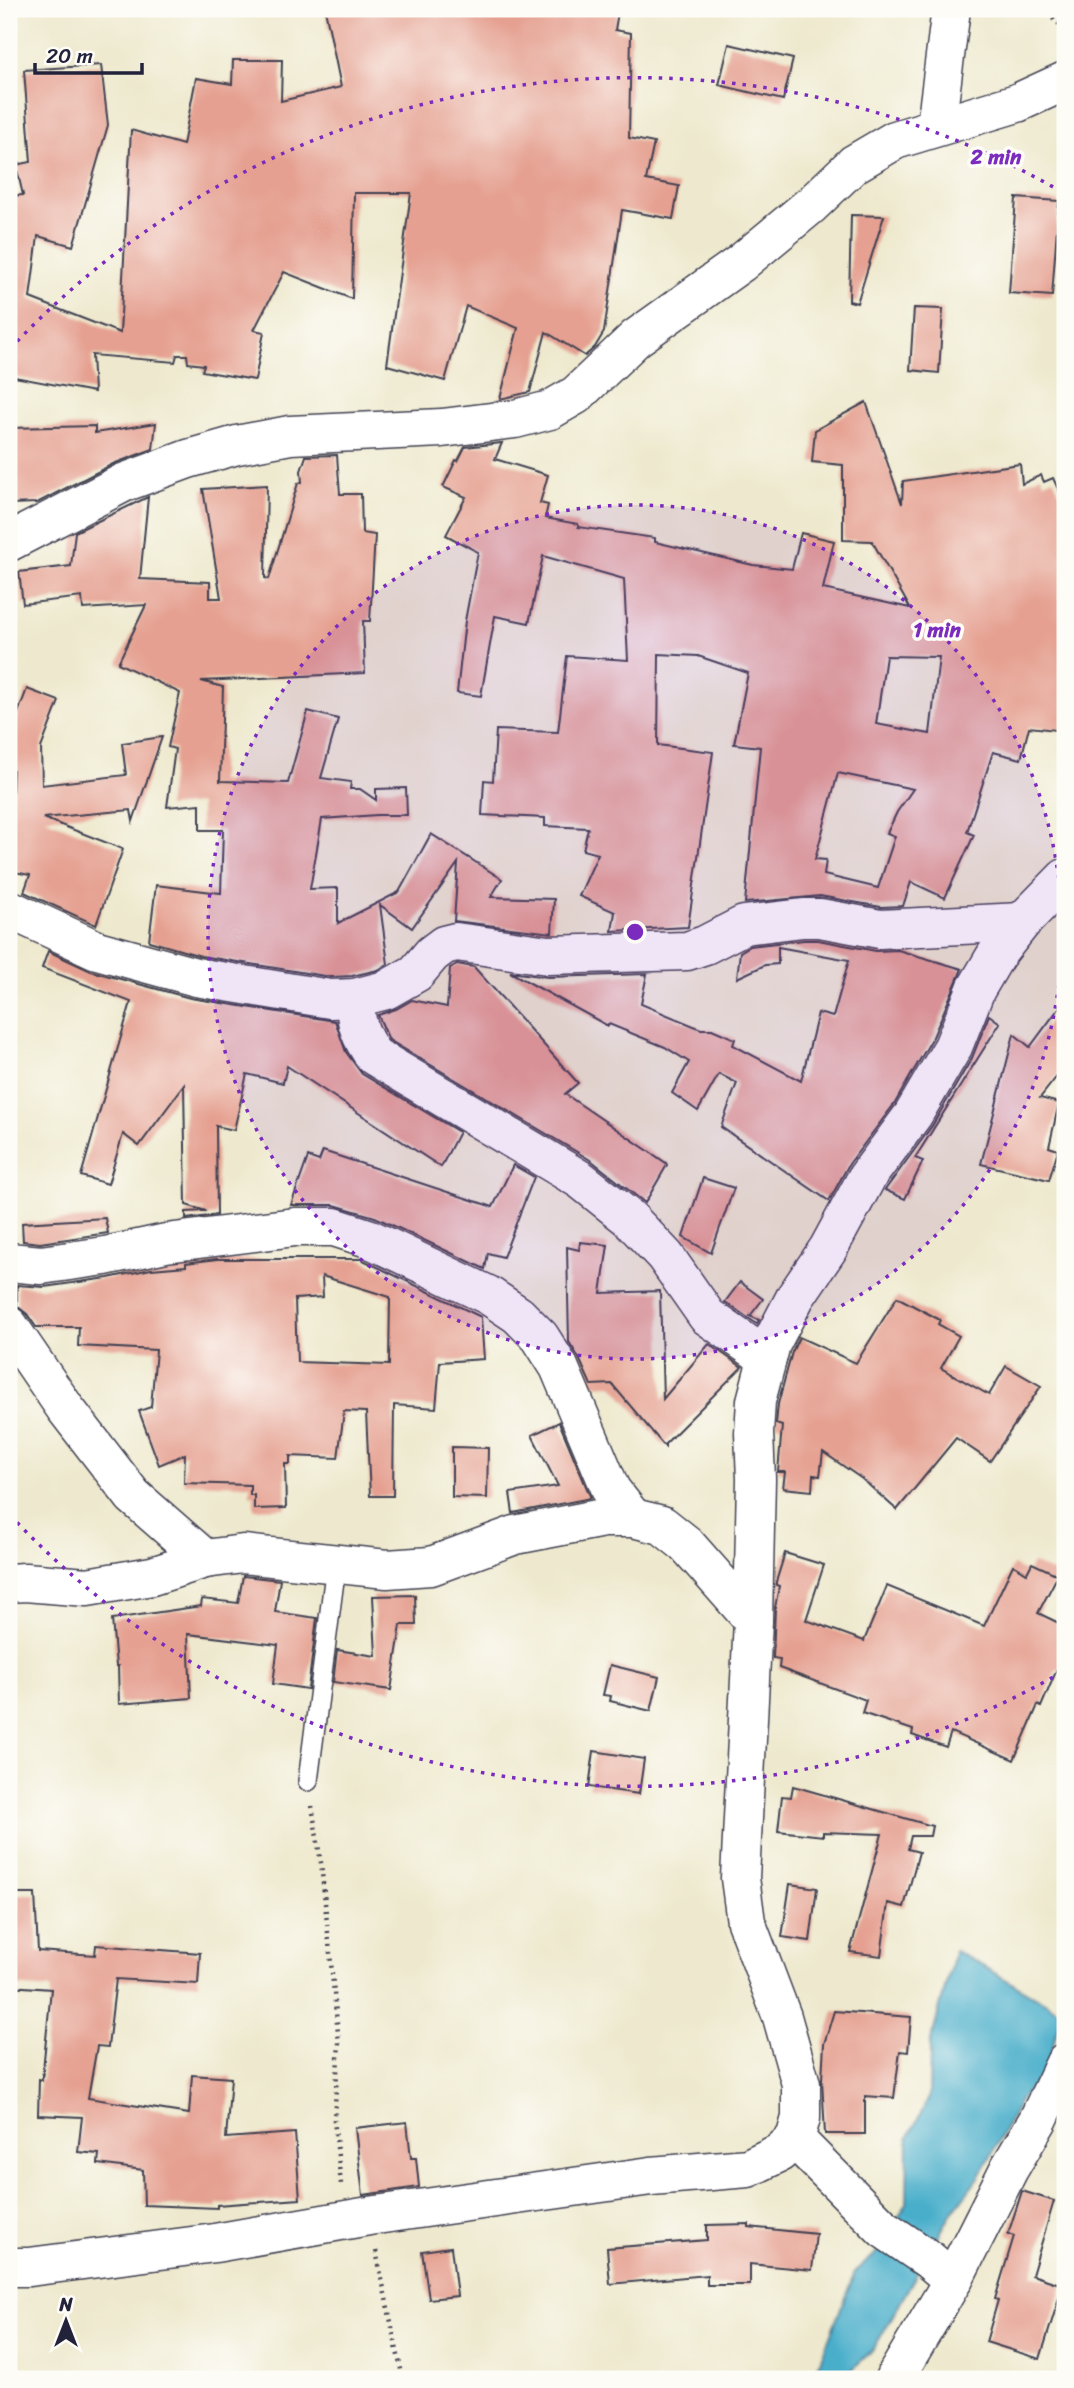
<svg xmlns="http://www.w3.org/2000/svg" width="1074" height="2388" font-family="Sriracha,sans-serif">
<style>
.water{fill:#4aaeca;stroke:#366882;stroke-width:2}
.building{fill:#e5a091;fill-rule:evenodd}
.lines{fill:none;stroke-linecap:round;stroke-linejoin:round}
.lane-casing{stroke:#414051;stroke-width:22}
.street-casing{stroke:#414051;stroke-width:41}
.path{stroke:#414051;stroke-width:4.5;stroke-dasharray:2 5;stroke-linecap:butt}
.lane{stroke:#fff;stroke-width:19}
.street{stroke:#fff;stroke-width:38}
.ring{fill:none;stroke:#7b2cbf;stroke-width:3.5;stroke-dasharray:3.5 7}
.centre{fill:#7b2cbf;stroke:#fdfcf7;stroke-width:3.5}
.ring-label{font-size:21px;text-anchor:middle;font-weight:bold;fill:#7b2cbf;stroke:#fdfcf7;stroke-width:7;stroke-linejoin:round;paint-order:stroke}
</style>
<rect width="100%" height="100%" fill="#fdfcf7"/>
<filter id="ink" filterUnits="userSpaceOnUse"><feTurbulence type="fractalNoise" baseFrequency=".0143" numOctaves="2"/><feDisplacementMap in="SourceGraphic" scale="14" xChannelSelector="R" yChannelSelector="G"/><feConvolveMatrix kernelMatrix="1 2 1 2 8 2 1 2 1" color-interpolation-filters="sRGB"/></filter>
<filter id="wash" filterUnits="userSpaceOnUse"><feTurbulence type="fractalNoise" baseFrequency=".00686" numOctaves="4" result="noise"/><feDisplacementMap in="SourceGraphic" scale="28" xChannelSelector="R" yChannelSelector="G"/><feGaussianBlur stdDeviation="1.57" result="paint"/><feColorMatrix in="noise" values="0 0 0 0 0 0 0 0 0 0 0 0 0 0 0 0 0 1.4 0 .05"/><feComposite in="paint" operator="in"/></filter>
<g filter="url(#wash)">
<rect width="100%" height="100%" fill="#eee9ce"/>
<!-- water -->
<polygon class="water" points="955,1950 1062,2012 1047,2068 1021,2099 980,2176 951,2214 873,2350 841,2379 813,2379 855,2272 878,2252 907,2203 908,2138 929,2098 930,2045"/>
<g id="blocks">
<!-- building -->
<g class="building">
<polygon points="325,9 598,9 618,12 615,30 631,33 629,138 654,143 646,180 679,186 673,219 622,210 604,332 595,347 585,356 546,332 530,392 500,399 518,328 466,306 445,381 387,365 411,193 354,193 352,299 284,272 254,330 264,332 255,380 202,371 204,365 188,363 187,355 177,355 175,362 92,355 94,392 9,376 9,336 15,318 9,317 9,196 23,195 16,165 31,162 24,70 101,65 108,125 73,246 38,236 30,298 120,333 131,130 183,145 196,78 232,84 233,60 282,60 281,101 341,87"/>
<polygon points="729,44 793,59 783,100 719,85"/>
<polygon points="1016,198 1059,201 1052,296 1009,293"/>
<polygon points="851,215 884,216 857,303 849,301"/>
<polygon points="914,308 943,309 939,373 910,370"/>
<path d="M866 402 902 504 903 481 1020 464 1022 484 1041 475 1044 482 1053 478 1065 504V731L1029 727 1021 759 993 752 967 832 974 835 945 898 911 882 903 906 881 907 820 896 745 903 760 747 734 744 748 673 698 656 659 654 658 745 713 752 688 927 612 931 615 912 579 896 598 854 583 850 588 828 545 826V818L482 815 484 780 493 781 496 730 558 732 567 656 628 660 624 579 543 556 529 623 495 616 481 696 457 693 465 621 478 552 446 535 466 497 443 487 456 460 458 461 465 447 502 443 495 459 548 475 540 503 548 505 545 518 578 524V527L655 538V542L753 565 792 569 801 533 834 541 823 589 910 608 872 541 843 540V465L812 462 815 430ZM886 656 939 657 930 734 876 724ZM838 773 913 789 897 812 887 833 895 836 878 888 824 875 826 860 815 859Z"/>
<polygon points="156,423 153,449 113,464 37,503 9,504 9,428 95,426 95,433"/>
<polygon points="337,455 340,494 361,494 362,533 375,535 370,621 363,621 365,673 201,681 223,687 220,781 288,783 308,711 338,719 321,778 351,782 350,789 360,789 376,800 376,789 406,788 407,815 377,815 322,819 310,889 338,888 338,923 399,892 431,834 502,879 491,897 554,899 552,933 454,921 458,863 412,928 380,905 388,964 378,970 352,976 331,977 201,956 149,941 156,885 221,893 223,830 200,830 200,804 167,807 175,749 168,747 180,693 118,663 146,605 83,609 82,597 23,604 19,572 71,566 75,532 148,497 140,579 210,582 210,598 221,598 203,489 267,485 265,578 269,579 298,483 302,482 301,471 306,456"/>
<polygon points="27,689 59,701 41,748 42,785 126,775 122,743 162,737 133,821 131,810 43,818 123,849 96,925 24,892 30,875 9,871 13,770 9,771 9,737"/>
<polygon points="804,940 818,940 876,951 898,950 962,969 933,1037 895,1103 849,1164 829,1201 721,1127 737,1083 719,1074 698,1111 672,1093 689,1062 665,1047 609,1024 608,1026 510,972 548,977 647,974 641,1004 701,1029 712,1029 735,1039 733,1045 801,1081 818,1013 833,1017 849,960 778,947 778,964 765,965 737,978 740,952 750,946"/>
<polygon points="48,951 91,971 190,998 335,1021 346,1052 362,1074 459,1132 441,1167 287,1066 283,1083 247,1074 234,1130 216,1126 217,1215 186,1219 186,1212 206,1211 186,1205 184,1085 139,1146 123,1134 108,1184 81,1176 131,1002 42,968"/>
<polygon points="457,964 474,967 578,1083 565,1094 666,1163 667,1165 645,1203 592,1161 389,1040 378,1015 396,1009 412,1000 447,1007 450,968"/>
<polygon points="1065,1000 1065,1066 1040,1098 1059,1103 1049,1147 1058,1150 1049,1180 981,1164 1014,1034 1030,1047"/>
<polygon points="989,1015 1000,1023 915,1158 923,1161 905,1199 885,1190 932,1126 972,1058"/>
<polygon points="323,1151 493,1207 513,1165 534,1177 503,1257 488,1253 485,1269 375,1217 334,1205 291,1205 308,1157 319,1161"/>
<polygon points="703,1178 734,1188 711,1253 683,1237"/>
<polygon points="105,1218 108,1233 40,1243 23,1241 22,1223"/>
<polygon points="580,1242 608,1245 601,1293 660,1291 663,1399 709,1344 742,1367 665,1444 665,1447 612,1384 591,1385 579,1358 569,1342 567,1247 579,1250"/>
<path d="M217 1259H361L481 1317 484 1359 440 1362 436 1408 394 1405 393 1496H370L366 1412 344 1411 338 1458 290 1456V1464H285L286 1508 254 1509V1495H250V1485L184 1483 185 1454 159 1465 139 1411 151 1407 156 1350 78 1346 79 1327H36L27 1314 17 1306V1285L44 1287 108 1278 151 1269 186 1266V1263ZM322 1276 390 1297 389 1365 297 1362 295 1299 323 1297Z"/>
<polygon points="740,1282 763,1299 750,1316 759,1320 757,1324 725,1302"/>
<polygon points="897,1297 940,1320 938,1324 959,1336 941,1368 989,1395 1006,1366 1041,1386 990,1461 956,1438 897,1510 862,1479 823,1452 820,1476 813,1475 812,1491 783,1488 785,1472 778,1472 782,1426 776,1424 778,1404 792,1352 799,1337 856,1363"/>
<polygon points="559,1422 591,1498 513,1513 510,1493 558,1486 532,1435"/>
<polygon points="452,1447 488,1448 487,1498 452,1497"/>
<polygon points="785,1553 824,1565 806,1620 864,1641 887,1586 984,1626 1013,1565 1027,1573 1032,1563 1058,1575 1038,1613 1065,1626 1065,1673 1057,1669 1041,1707 1038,1705 1014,1760 951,1732 946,1747 912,1735 913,1730 862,1713 866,1700 779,1668 780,1659 773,1658 775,1608 779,1586 776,1585 776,1582"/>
<polygon points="243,1576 280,1580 275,1612 317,1618 308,1689 273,1684 278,1645 188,1634 191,1698 119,1704 118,1666 116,1666 112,1619 201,1606 202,1599 238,1603"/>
<polygon points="415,1595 416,1625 401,1625 391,1690 333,1682 337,1650 376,1656 373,1596"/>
<polygon points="610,1665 659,1677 651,1711 610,1701 611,1696 603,1695"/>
<polygon points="594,1751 644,1759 639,1794 589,1787"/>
<polygon points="793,1786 932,1826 930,1836 911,1836 908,1849 919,1852 904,1907 888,1903 881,1956 850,1952 882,1834 823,1832 823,1836 778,1831 782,1796 791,1797"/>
<polygon points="790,1884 817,1888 810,1941 782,1937"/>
<polygon points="17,1894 35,1894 38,1951 95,1955 96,1945 200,1953 198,1984 116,1979 108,2047 97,2046 88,2098 189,2114 192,2075 231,2078 226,2138 295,2133 300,2199 217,2205 217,2208 144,2205 143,2170 98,2164 99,2154 78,2152 82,2117 38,2115 39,2079 42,2080 51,1989 10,1986"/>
<polygon points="834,2011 911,2017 908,2052 900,2051 894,2098 865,2096 865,2134 825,2134 822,2079 824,2044"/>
<polygon points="407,2122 411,2158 416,2158 419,2187 363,2195 355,2128"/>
<polygon points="1022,2191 1054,2201 1032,2275 1063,2285 1040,2359 986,2342 998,2300 995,2299 1014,2236 1008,2234"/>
<polygon points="749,2224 749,2227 816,2234 812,2270 750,2264 750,2285 707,2285 707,2275 610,2284 607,2248 707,2240 707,2225"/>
<polygon points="451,2247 457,2296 429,2299 422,2251"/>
</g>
</g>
</g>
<g filter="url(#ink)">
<use href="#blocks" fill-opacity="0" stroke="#414051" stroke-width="2"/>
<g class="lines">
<!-- lane casing -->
<g class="lane-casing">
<polyline id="lane" points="308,1781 336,1565"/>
</g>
<!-- street casing -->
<g class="street-casing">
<g id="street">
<polyline points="936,127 951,9"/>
<polyline points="9,542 123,483 188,459 237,445 290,435 442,428 515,419 550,410 576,395 636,338 741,263 811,205 854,164 895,140 1017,103 1065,81"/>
<polyline points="9,909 97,950 196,977 330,999 355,998 386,990 416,973 432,954 444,945 456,942 548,955 687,951 705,945 744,925 803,918 820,918 880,929 1022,922"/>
<path d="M355 998C355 1022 360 1037 374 1056L581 1180 630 1219 665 1256 707 1316 767 1358"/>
<polyline points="9,1262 41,1265 105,1256 166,1243 295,1227 334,1227 368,1238 488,1295 518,1315 540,1337 559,1367 611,1490 633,1518"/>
<polyline points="9,1326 65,1408 133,1496 205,1559"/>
<polyline points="9,1583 25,1582 87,1587 152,1576 205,1559 243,1554 387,1569 431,1566 515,1535 603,1518 633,1518 662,1525 686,1544 753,1620"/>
<polyline points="795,2139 884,2229 928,2259 953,2280"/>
<polyline points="9,2267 29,2267 215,2243 369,2216 651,2176 748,2168 779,2153 795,2139 801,2118 801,2084 782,2017 746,1922 740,1878 753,1620 756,1479 754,1433 756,1401 771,1344 796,1296 828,1249 867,1177 913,1115 953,1047 976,989 996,955 1022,922 1065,878"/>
<polyline points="894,2379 953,2280 1009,2169 1038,2120 1065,2063"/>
</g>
</g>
<!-- path -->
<g class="path">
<polyline points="1042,9 1065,29"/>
<polyline points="312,1806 321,1863 339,2043 334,2120 341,2184"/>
<polyline points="376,2251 403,2379"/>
</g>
<!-- lane -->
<use href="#lane" class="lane"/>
<!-- street -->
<use href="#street" class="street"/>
</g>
</g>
<!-- distance rings -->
<circle cx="635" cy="932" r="427" fill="#7b2cbf" fill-opacity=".12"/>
<g class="ring">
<circle cx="635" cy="932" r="427"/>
<path d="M1062 1672A855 855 0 0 1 10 1515M10 349A855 855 0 0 1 1062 192"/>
</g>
<circle cx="635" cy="932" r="10" class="centre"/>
<g class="ring-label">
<text x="996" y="164">2 min</text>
<text x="937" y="637">1 min</text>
</g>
<!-- margin -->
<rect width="1074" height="2388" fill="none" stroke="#fdfcf7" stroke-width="35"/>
<!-- north arrow -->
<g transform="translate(66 2321)" stroke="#fdfcf7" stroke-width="5" paint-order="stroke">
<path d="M0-5L12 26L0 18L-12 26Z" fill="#22223b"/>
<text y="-10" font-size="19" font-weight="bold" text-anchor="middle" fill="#22223b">N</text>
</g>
<!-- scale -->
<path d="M35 63v10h107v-10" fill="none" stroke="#22223b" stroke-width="3.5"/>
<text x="46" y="63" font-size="21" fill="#22223b" stroke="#fdfcf7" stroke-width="5" paint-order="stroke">20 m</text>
</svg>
